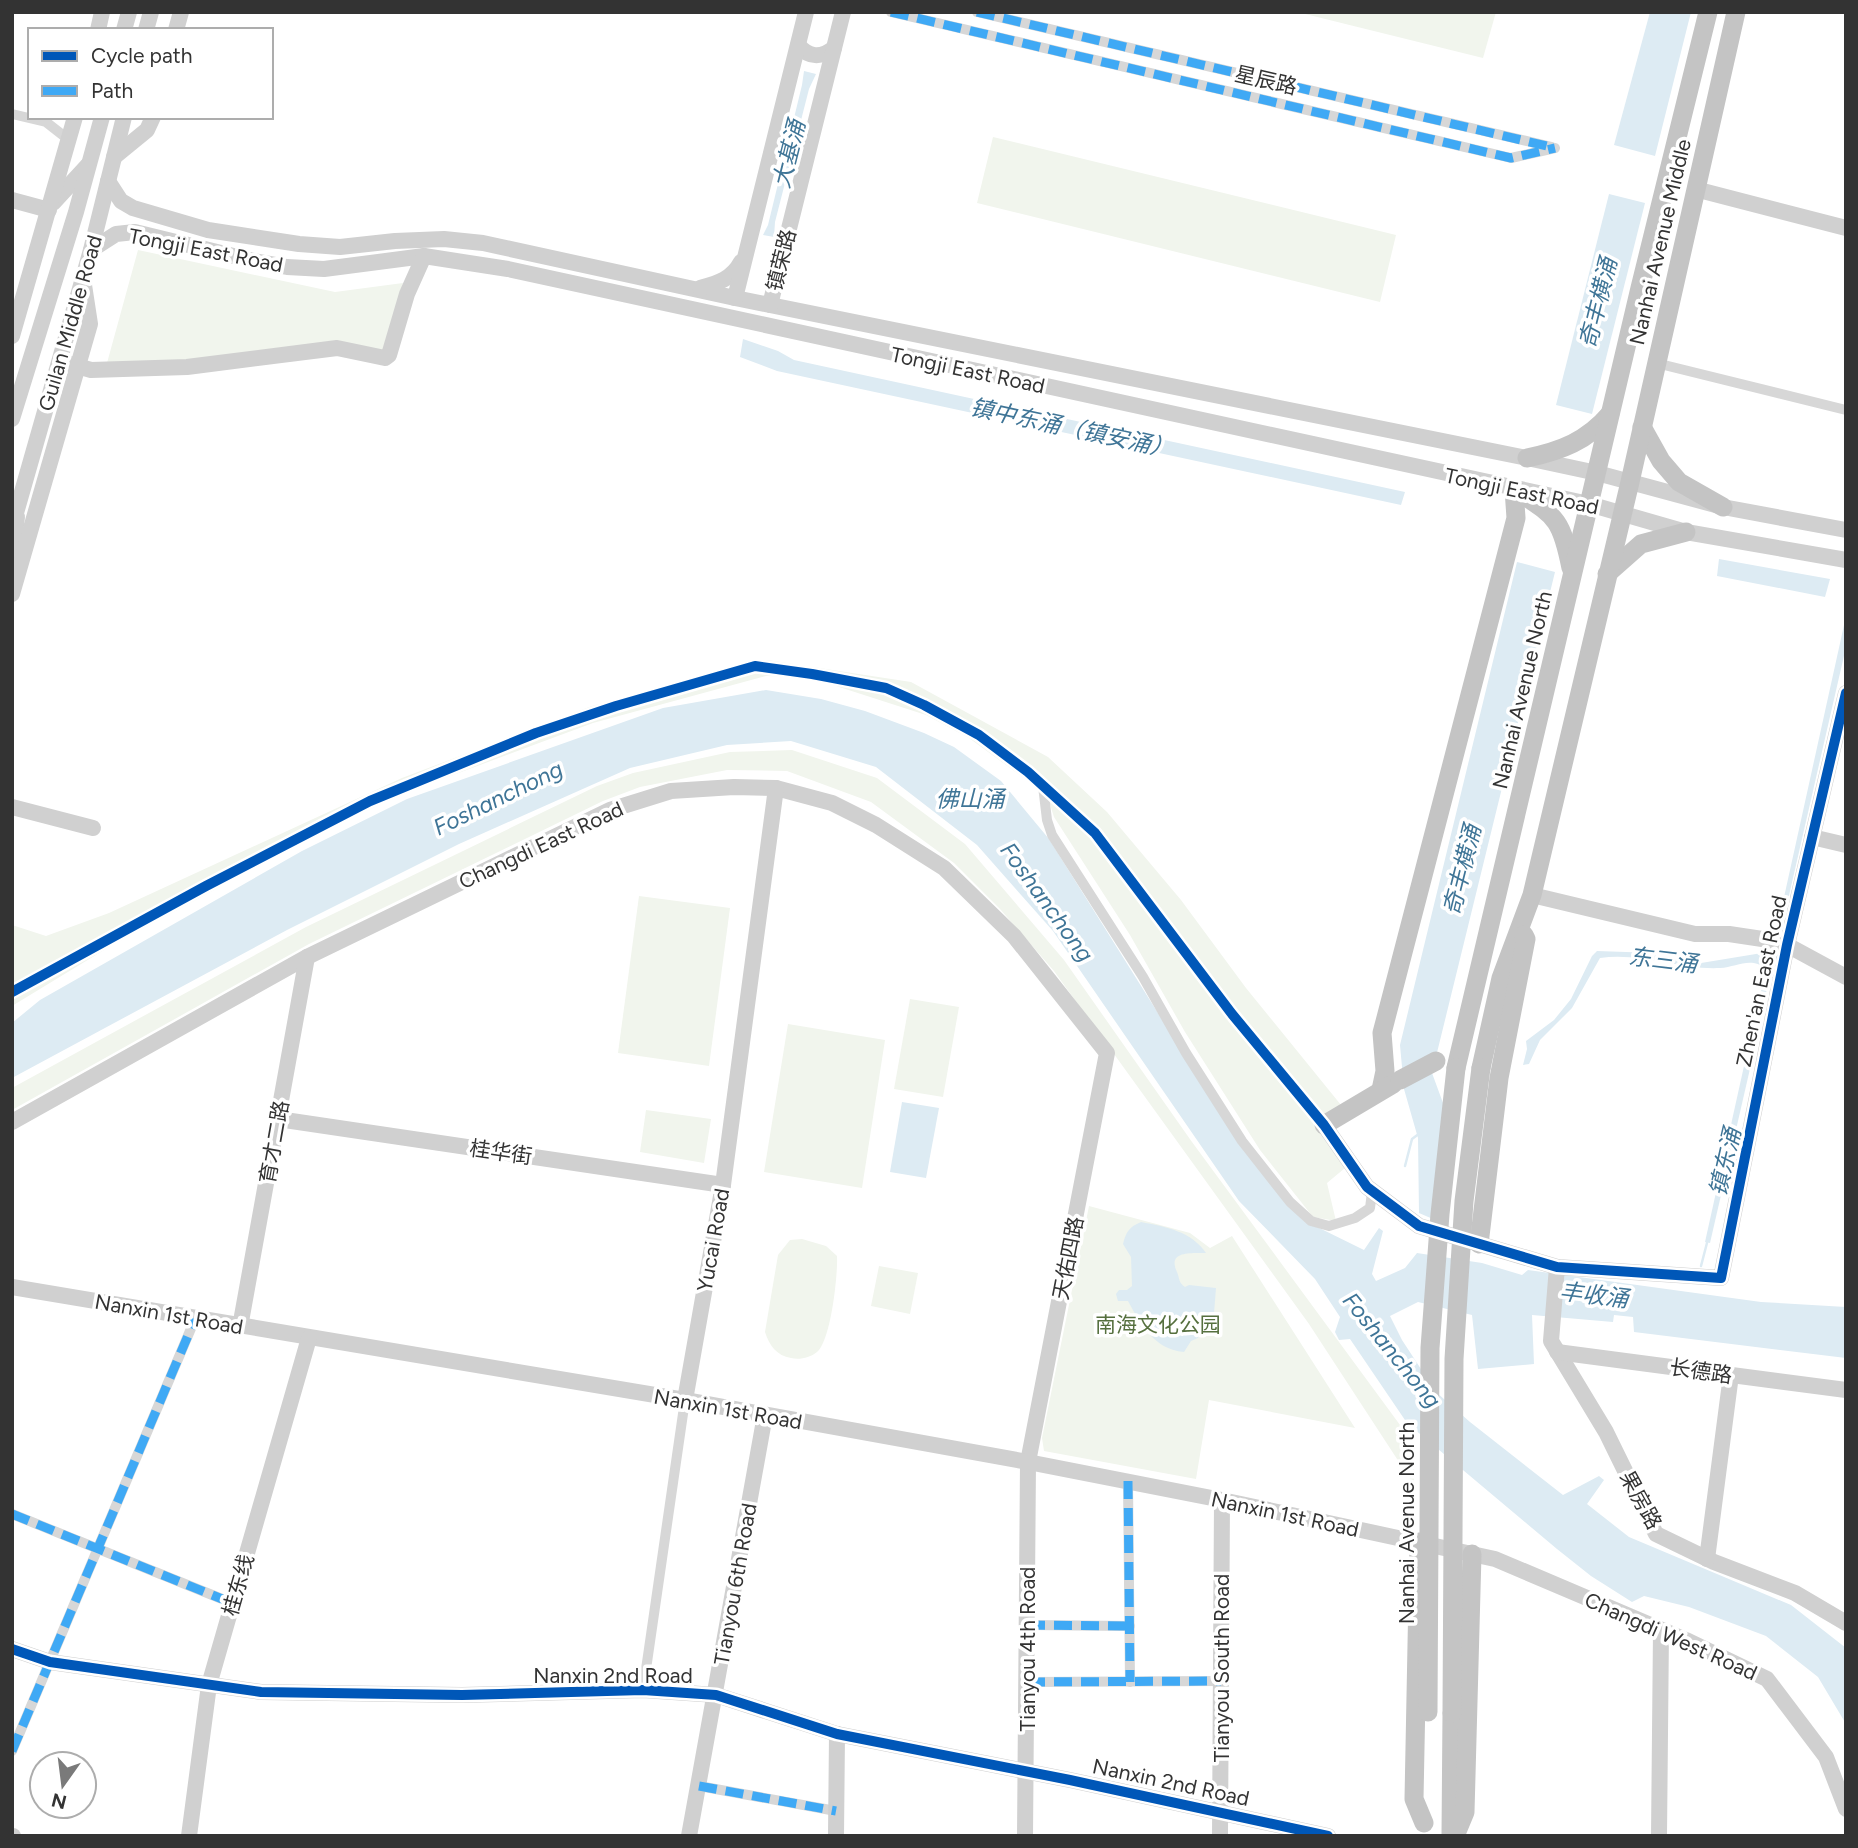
<svg xmlns="http://www.w3.org/2000/svg" width="1858" height="1848" font-family="Figtree,'Noto Sans SC',sans-serif">
<style>
.green{fill:#f1f5ed}
.water{fill:#ddebf3}
.lines{fill:none;stroke-linecap:round;stroke-linejoin:round}
.stream{stroke:#ddebf3;stroke-width:2.5}
.street{stroke:#d7d7d7;stroke-width:10}
.secondary{stroke:#d0d0d0;stroke-width:16}
.highway{stroke:#c4c4c4;stroke-width:19}
.highway-bridge{stroke:#c4c4c4;stroke-width:19}
.quiet{stroke:#3fa9f5;stroke-width:9;stroke-dasharray:18 9;stroke-linecap:butt}
.cycleway-casing{stroke:#fff;stroke-width:15}
.cycleway{stroke:#0057b8;stroke-width:10}
.labels{text-anchor:middle;dominant-baseline:central;stroke-width:7;stroke-linejoin:round;paint-order:stroke}
.street-label{font-size:21px;fill:#333;stroke:#fff}
.park-label{font-size:21px;fill:#56703f;stroke:#fff}
.water-label{font-size:23px;font-style:italic;fill:#3f7597;stroke:#fff}
</style>
<rect width="100%" height="100%" fill="#fff"/>
<!-- green -->
<g class="green">
<polygon points="1297,12 1496,12 1483,58"/>
<polygon points="993,137 1396,235 1380,302 977,203"/>
<polygon points="138,250 335,292 403,283 385,350 225,360 107,363"/>
<polygon points="767,660 911,682 1048,757 1107,812 1181,900 1246,988 1341,1105 1318,1124 1345,1168 1327,1183 1336,1221 1313,1217 1260,1150 1185,1032 1130,935 1054,817 1047,795 969,738 926,715 833,685 796,677 766,676 593,723 402,794 312,837 109,947 12,1006 12,925 46,936 109,913 402,778 592,706"/>
<polygon points="792,750 877,778 965,844 1064,960 1192,1142 1414,1444 1414,1485 1309,1324 1054,971 1000,909 954,863 871,802 787,771 727,770 640,787 603,801 309,944 12,1110 12,1088 306,927 597,786 633,773 730,752"/>
<polygon points="639,896 730,908 709,1066 618,1053"/>
<polygon points="910,999 959,1007 943,1097 894,1089"/>
<polygon points="788,1024 885,1040 862,1188 764,1172"/>
<polygon points="646,1110 711,1119 704,1163 640,1152"/>
<polygon points="1089,1206 1190,1233 1210,1248 1232,1236 1355,1428 1209,1400 1196,1479 1044,1451 1042,1438"/>
<path d="M802 1239 826 1246 837 1256C838 1274 831 1341 817 1352 810 1358 799 1360 791 1358 777 1356 769 1345 765 1332L778 1255 790 1240Z"/>
<polygon points="879,1266 918,1273 910,1314 871,1306"/>
</g>
<!-- water -->
<g class="water">
<polygon points="1650,12 1691,12 1655,156 1614,145"/>
<polygon points="804,71 816,74 809,89 775,222 774,237 763,235 768,225 802,85"/>
<polygon points="1609,194 1645,203 1592,414 1556,405"/>
<polygon points="743,339 778,351 794,360 1405,492 1401,505 777,371 740,357"/>
<polygon points="1719,559 1830,579 1825,597 1717,576"/>
<polygon points="1517,562 1555,572 1432,1073 1443,1103 1442,1223 1419,1213 1418,1138 1404,1089 1400,1045"/>
<polygon points="1846,616 1846,647 1779,939 1775,938"/>
<polygon points="766,690 821,699 865,711 924,733 954,747 1001,781 1049,839 1245,1152 1303,1220 1364,1250 1379,1228 1383,1231 1372,1274 1376,1281 1405,1268 1417,1253 1482,1263 1522,1275 1528,1270 1761,1302 1846,1307 1846,1358 1634,1332 1633,1317 1614,1315 1613,1322 1532,1315 1534,1364 1478,1369 1472,1315 1418,1302 1390,1316 1402,1340 1436,1392 1470,1422 1563,1495 1599,1476 1604,1480 1587,1504 1629,1537 1791,1605 1846,1648 1846,1724 1818,1677 1766,1636 1689,1607 1644,1596 1632,1602 1591,1576 1557,1549 1407,1423 1350,1339 1339,1340 1335,1332 1340,1317 1315,1279 1239,1201 1053,931 977,845 876,767 791,741 727,745 630,768 459,844 287,930 12,1078 12,1023 40,1000 302,851 407,799 663,708"/>
<path d="M1774 944 1778 945 1776 953 1778 956 1776 966 1771 970 1753 1053 1748 1050 1766 969C1751 956 1737 967 1720 968 1679 970 1641 952 1600 958L1572 1008 1540 1040 1529 1064 1523 1065 1527 1049 1526 1041 1554 1020 1571 999 1592 956 1597 951 1655 953 1681 958 1695 964 1768 952Z"/>
<polygon points="1746,1057 1752,1060 1710,1243 1705,1242"/>
<polygon points="902,1102 939,1108 926,1178 890,1172"/>
<path d="M1141 1222C1166 1227 1191 1231 1206 1253 1190 1253 1167 1251 1177 1272 1180 1279 1178 1282 1185 1287L1189 1285 1216 1288 1213 1326 1210 1329 1209 1325 1202 1326 1198 1338 1191 1341 1184 1352C1154 1349 1141 1325 1128 1301H1118L1116 1294 1119 1290H1127L1132 1286 1131 1257 1123 1244C1126 1232 1129 1227 1141 1222Z"/>
</g>
<g class="lines">
<!-- stream -->
<g class="stream">
<polyline points="1405,1166 1412,1139 1420,1133"/>
<polyline points="1701,1266 1708,1239"/>
</g>
<!-- street -->
<g class="street">
<polyline points="891,12 1511,158 1555,148"/>
<polyline points="977,12 1552,147"/>
<polyline points="12,114 46,122 69,140"/>
<polyline points="1656,363 1846,410"/>
<polyline points="1043,786 1047,820 1052,835 1143,977 1186,1053 1242,1141 1290,1202 1311,1221 1329,1226 1355,1218 1370,1208 1372,1192"/>
<polyline points="12,992 206,886 370,801 536,733 616,706 755,666 812,674 886,688 924,705 979,735 1028,772 1095,833 1232,1014 1324,1125"/>
<polyline points="1128,1481 1130,1682"/>
<polyline points="12,1514 232,1603"/>
<polyline points="1027,1625 1130,1626"/>
<polyline points="1027,1682 1221,1681"/>
<polyline points="643,1690 685,1400"/>
<polyline points="12,1751 195,1319"/>
<polyline points="699,1786 836,1811"/>
</g>
<!-- secondary -->
<g class="secondary">
<polyline points="98,30 102,12"/>
<polyline points="124,30 129,12"/>
<polyline points="146,30 151,12"/>
<polyline points="176,30 181,12"/>
<path d="M798 45C809 58 821 58 834 48"/>
<polyline points="114,157 147,130 153,117"/>
<polyline points="108,181 121,201 133,208 208,230 299,244 340,247 395,241 444,239 483,243 735,298 1527,458 1597,473 1723,507 1846,530"/>
<polyline points="1695,189 1846,228"/>
<polyline points="12,200 49,210"/>
<polyline points="53,203 88,165"/>
<polyline points="91,250 116,234 135,232 254,261 287,267 324,269 424,256 508,269 1589,504 1686,532 1846,560"/>
<path d="M700 288C718 283 732 279 741 262"/>
<polyline points="735,298 806,12"/>
<polyline points="770,305 843,12"/>
<polyline points="12,336 75,117"/>
<polyline points="60,361 91,370 187,367 337,348 385,358 389,355 407,294 424,256"/>
<polyline points="12,419 76,212 102,117"/>
<polyline points="12,527 91,250 124,117"/>
<polyline points="12,556 17,517"/>
<polyline points="12,594 90,324 84,285"/>
<polyline points="12,807 93,828"/>
<polyline points="1812,837 1846,845"/>
<polyline points="1532,895 1695,934 1729,934 1769,940 1787,945 1846,977"/>
<polyline points="278,1119 723,1185"/>
<polyline points="12,1122 307,957 610,810 671,791 734,787 776,788 832,803 876,825 944,868 1014,936 1107,1053 1028,1462 1025,1836"/>
<polyline points="1324,1125 1367,1187 1419,1226 1557,1267 1721,1278 1787,945 1846,693"/>
<polyline points="1557,1267 1551,1341 1606,1432 1656,1534 1714,1562 1795,1593 1846,1623"/>
<polyline points="12,1287 685,1400 1028,1462 1222,1500 1495,1559 1686,1640 1767,1679 1826,1757 1846,1809"/>
<polyline points="240,1327 307,957"/>
<polyline points="1557,1352 1846,1390"/>
<polyline points="685,1400 723,1185 776,788"/>
<polyline points="1707,1559 1731,1375"/>
<polyline points="12,1649 50,1662 261,1692 462,1695 643,1690 716,1695 837,1734 1070,1780 1328,1836"/>
<polyline points="12,1836 13,1836"/>
<polyline points="189,1836 209,1685 309,1338"/>
<polyline points="689,1836 765,1415"/>
<polyline points="836,1836 837,1734"/>
<polyline points="1220,1836 1222,1500"/>
<polyline points="1659,1836 1661,1630"/>
</g>
<!-- highway -->
<g class="highway">
<polyline points="1642,427 1661,461 1679,482 1723,507"/>
<path d="M1527 458C1561 451 1587 441 1610 414"/>
<path d="M1514 489C1556 517 1561 517 1571 568"/>
<polyline points="1607,574 1641,544 1686,532"/>
<polyline points="1456,1068 1640,288 1708,12"/>
<polyline points="1481,1068 1501,978 1532,895 1630,482 1736,12"/>
<polyline points="1381,1090 1385,1071 1382,1033 1516,518 1514,489"/>
<polyline points="1324,1125 1393,1084"/>
<polyline points="1479,1244 1499,1078 1526,939 1524,935"/>
<polyline points="1419,1542 1414,1799 1424,1823"/>
<polyline points="1451,1835 1452,1713"/>
<polyline points="1455,1836 1465,1812 1472,1554"/>
</g>
<!-- highway-bridge -->
<g class="highway-bridge">
<polyline points="1400,1080 1436,1061"/>
<polyline points="1428,1712 1430,1348 1440,1214 1456,1068"/>
<polyline points="1452,1713 1454,1359 1464,1201 1481,1068"/>
</g>
<!-- quiet -->
<g class="quiet">
<polyline points="891,12 1511,158 1555,148"/>
<polyline points="977,12 1551,147"/>
<polyline points="1128,1481 1130,1682"/>
<polyline points="12,1514 232,1603"/>
<polyline points="1027,1625 1130,1626"/>
<polyline points="1027,1682 1221,1681"/>
<polyline points="12,1751 195,1319"/>
<polyline points="699,1786 836,1811"/>
</g>
<!-- cycleway casing -->
<g class="cycleway-casing">
<g id="cycleway">
<polyline points="12,992 206,886 370,801 536,733 616,706 755,666 812,674 886,688 924,705 979,735 1028,772 1095,833 1232,1014 1324,1125 1367,1187 1419,1226 1557,1267 1721,1278 1787,945 1846,693"/>
<polyline points="12,1649 50,1662 261,1692 462,1695 643,1690 716,1695 837,1734 1070,1780 1328,1836"/>
</g>
</g>
<!-- cycleway -->
<use href="#cycleway" class="cycleway"/>
</g>
<g class="labels">
<!-- street labels -->
<g class="street-label">
<text transform="translate(1266 80) rotate(13)">星辰路</text>
<text transform="translate(1660 242) rotate(-77)">Nanhai Avenue Middle</text>
<text transform="translate(206 250) rotate(11)">Tongji East Road</text>
<text transform="translate(781 260) rotate(-76)">镇荣路</text>
<text transform="translate(70 323) rotate(-74)">Guilan Middle Road</text>
<text transform="translate(968 370) rotate(12)">Tongji East Road</text>
<text transform="translate(1522 491) rotate(12)">Tongji East Road</text>
<text transform="translate(1522 690) rotate(-77)">Nanhai Avenue North</text>
<text transform="translate(541 845) rotate(-25)">Changdi East Road</text>
<text transform="translate(1761 981) rotate(-78)">Zhen'an East Road</text>
<text transform="translate(274 1142) rotate(-80)">育才二路</text>
<text transform="translate(501 1152) rotate(8)">桂华街</text>
<text transform="translate(713 1240) rotate(-80)">Yucai Road</text>
<text transform="translate(1068 1258) rotate(-79)">天佑四路</text>
<text transform="translate(169 1314) rotate(10)">Nanxin 1st Road</text>
<text transform="translate(1701 1371) rotate(8)">长德路</text>
<text transform="translate(728 1409) rotate(10)">Nanxin 1st Road</text>
<text transform="translate(1641 1500) rotate(61)">果房路</text>
<text transform="translate(1285 1514) rotate(12)">Nanxin 1st Road</text>
<text transform="translate(1406 1523) rotate(-90)">Nanhai Avenue North</text>
<text transform="translate(735 1584) rotate(-80)">Tianyou 6th Road</text>
<text transform="translate(238 1585) rotate(-74)">桂东线</text>
<text transform="translate(1671 1636) rotate(24)">Changdi West Road</text>
<text transform="translate(1027 1649) rotate(-90)">Tianyou 4th Road</text>
<text transform="translate(1221 1668) rotate(-90)">Tianyou South Road</text>
<text x="613" y="1675">Nanxin 2nd Road</text>
<text transform="translate(1171 1782) rotate(12)">Nanxin 2nd Road</text>
</g>
<!-- park labels -->
<g class="park-label">
<text x="1158" y="1324">南海文化公园</text>
</g>
<!-- water labels -->
<g class="water-label">
<text transform="translate(789 154) rotate(-76)">大基涌</text>
<text transform="translate(1598 303) rotate(-76)">奇丰横涌</text>
<text transform="translate(1072 428) rotate(12)">镇中东涌（镇安涌）</text>
<text transform="translate(498 798) rotate(-26)">Foshanchong</text>
<text x="970" y="799">佛山涌</text>
<text transform="translate(1462 870) rotate(-76)">奇丰横涌</text>
<text transform="translate(1047 902) rotate(54)">Foshanchong</text>
<text transform="translate(1663 960) rotate(7)">东三涌</text>
<text transform="translate(1725 1162) rotate(-77)">镇东涌</text>
<text transform="translate(1594 1295) rotate(7)">丰收涌</text>
<text transform="translate(1392 1350) rotate(51)">Foshanchong</text>
</g>
</g>
<!-- border -->
<rect width="1858" height="1848" fill="none" stroke="#333333" stroke-width="28"/>
<!-- legend -->
<rect x="28" y="28" width="245" height="91" fill="#ffffff" stroke="#adadad" stroke-width="2"/>
<rect x="42" y="51" width="35" height="10" fill="#0057b8" stroke="#adadad" stroke-width="2"/>
<text x="91" y="63" font-size="21" fill="#333333">Cycle path</text>
<rect x="42" y="86" width="35" height="10" fill="#3fa9f5" stroke="#adadad" stroke-width="2"/>
<text x="91" y="98" font-size="21" fill="#333333">Path</text>
<!-- north arrow -->
<g transform="translate(63 1785) rotate(194)"><circle r="33" fill="#ffffff" stroke="#adadad" stroke-width="2"/>
<path d="M0-5L12 26L0 18L-12 26Z" fill="#7a7a7a"/>
<text y="-10" font-size="19" font-weight="bold" text-anchor="middle" fill="#333333">N</text>
</g>
</svg>
